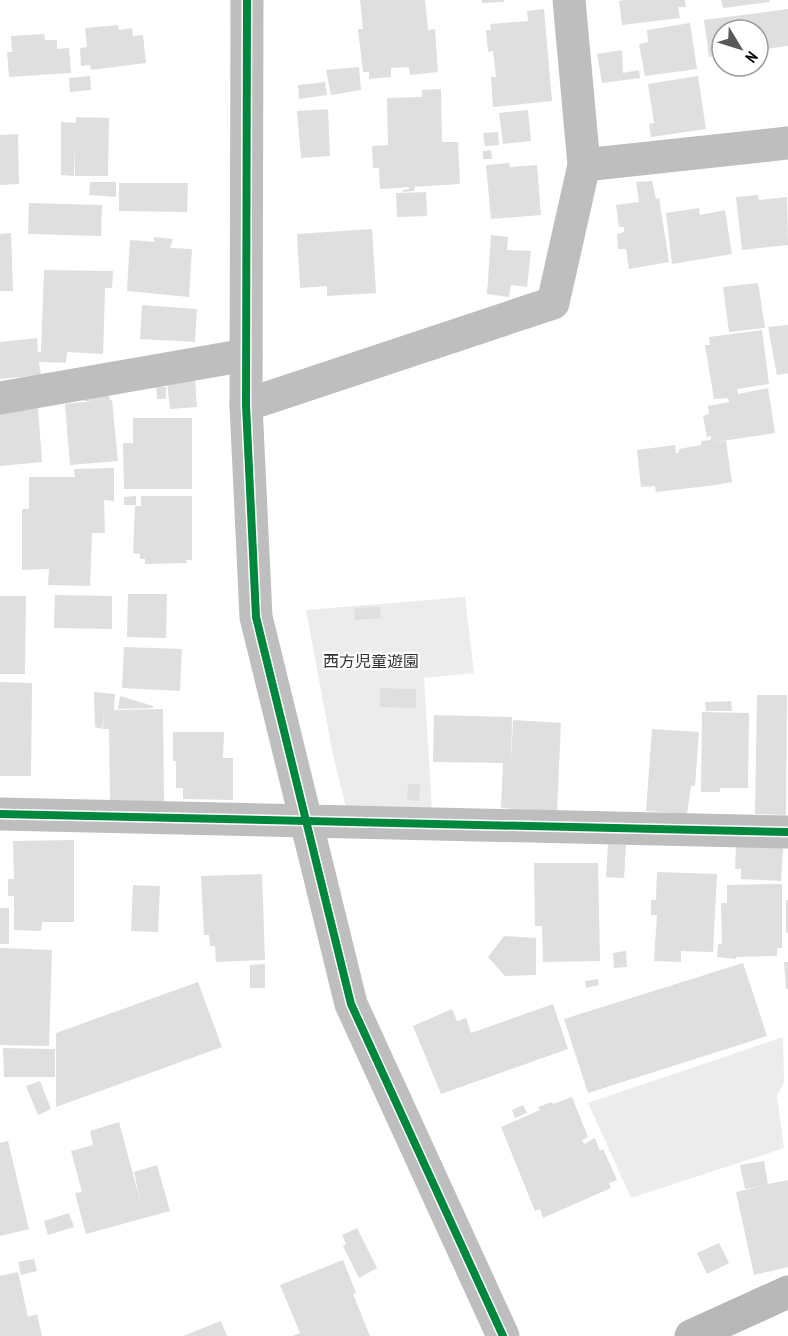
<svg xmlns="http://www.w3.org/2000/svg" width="788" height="1336" font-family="'PT Sans Narrow','Noto Sans JP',sans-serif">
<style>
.green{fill:#ececec}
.building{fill:#dfdfdf}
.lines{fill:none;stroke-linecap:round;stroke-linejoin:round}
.minor{stroke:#bebebe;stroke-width:33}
.tertiary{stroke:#bebebe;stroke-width:33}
.secondary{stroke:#b8b8b8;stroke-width:33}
.cycleway-casing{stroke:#fff;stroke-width:11}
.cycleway{stroke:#00873e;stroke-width:8}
.labels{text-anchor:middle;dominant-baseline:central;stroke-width:4.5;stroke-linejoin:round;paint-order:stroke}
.park-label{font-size:16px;fill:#333;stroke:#fff}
</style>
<rect width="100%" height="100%" fill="#fff"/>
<!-- green -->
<g class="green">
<polygon points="465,597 474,673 424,678 432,810 346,808 333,755 306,610"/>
<polygon points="783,1037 784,1082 777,1096 784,1148 631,1198 588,1103"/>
</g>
<!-- building -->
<g class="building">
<polygon points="360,0 425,0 428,30 435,29 438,72 410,75 409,67 391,68 391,77 369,79 369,72 363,72 358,29 363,29"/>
<polygon points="482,0 504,0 504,2 482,3"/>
<polygon points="624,0 685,0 686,7 678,7 680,18 622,25 619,1"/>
<polygon points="721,0 769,0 770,2 723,8"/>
<polygon points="544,9 552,101 493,107 491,77 496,77 493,51 488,52 486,30 491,30 490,24 528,21 527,11"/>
<polygon points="788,9 788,46 758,50 758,30 722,30 722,55 709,57 704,20"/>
<polygon points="690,23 697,69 645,76 639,44 648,42 647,30"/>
<polygon points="118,25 119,30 132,28 133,36 143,35 146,63 91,70 90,65 81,66 80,48 87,47 85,28"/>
<polygon points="44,34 45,40 57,40 57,49 69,48 71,73 9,77 7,52 12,52 11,36"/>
<polygon points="622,50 623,73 639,70 640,78 602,83 597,54"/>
<polygon points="359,67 361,90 331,95 326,70"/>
<polygon points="90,76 91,90 70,92 69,78"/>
<polygon points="698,76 706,129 651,137 649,124 654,123 648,84"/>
<polygon points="325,82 327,95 299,99 298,85"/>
<polygon points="441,89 442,142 458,142 460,184 380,189 379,168 373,168 372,146 388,145 387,98 422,97 422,90"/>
<polygon points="328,109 330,156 301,158 297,111"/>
<polygon points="528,110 531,141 503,144 499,113"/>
<polygon points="76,117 109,118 108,176 75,176 75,144 74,176 61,175 61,122 76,123"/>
<polygon points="498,132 499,145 485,146 483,133"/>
<polygon points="18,134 19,184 0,185 0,135"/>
<polygon points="491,150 492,159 483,159 483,151"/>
<polygon points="509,163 510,167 537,165 541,215 491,219 486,165"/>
<polygon points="652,181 656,199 659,198 669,262 629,269 626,249 618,249 617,234 624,232 624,227 619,227 616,205 639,202 636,182"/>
<polygon points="90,182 116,182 116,197 89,195"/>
<polygon points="119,183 188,183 187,212 119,211"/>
<polygon points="409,186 415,187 414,191 403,192 403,190 409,189"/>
<polygon points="426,192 427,216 397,217 396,193"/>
<polygon points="758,195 759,200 787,197 788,245 742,250 736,197"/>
<polygon points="29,203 102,205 101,236 28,234"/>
<polygon points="699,208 700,215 725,210 732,254 672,264 666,213"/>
<polygon points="372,229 376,293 327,296 327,286 300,288 297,234"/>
<polygon points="11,233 13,291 0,291 0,234"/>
<polygon points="491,235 508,237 507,250 531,251 527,287 511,285 509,297 487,294"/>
<polygon points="154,237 173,239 170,248 192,249 189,297 127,291 130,240 157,242 154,241"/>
<polygon points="44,270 113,271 112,288 105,288 103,354 67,352 66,363 39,362 41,375 0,379 0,342 37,338 38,352 41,352"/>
<polygon points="758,283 765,328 729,332 723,287"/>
<polygon points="142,305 197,309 195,342 140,339"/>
<polygon points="788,325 788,373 777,375 768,327"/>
<polygon points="762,330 769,384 737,389 738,394 768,388 775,433 709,443 726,441 732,482 716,485 656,492 655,486 641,487 637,450 675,445 676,453 679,452 679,449 701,445 701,441 711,440 711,436 707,437 703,416 709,414 708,406 729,402 728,398 714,399 705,345 710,345 709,337"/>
<polygon points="195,379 197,407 170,409 167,382"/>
<polygon points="156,386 166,387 166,399 157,399"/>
<polygon points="108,391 110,400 112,400 118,461 70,465 65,404 93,401 84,401 84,394"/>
<polygon points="38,408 42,462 0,466 0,412"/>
<polygon points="133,418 192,418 192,489 124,489 123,443 133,443"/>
<polygon points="114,468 114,501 104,500 105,533 92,533 90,586 48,585 49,569 22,570 22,509 29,509 29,477 75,477 74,469"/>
<polygon points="136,496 136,505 124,505 124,497"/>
<polygon points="141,496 192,496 192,560 186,560 187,563 145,564 145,559 140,559 140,554 133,553 135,506 141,506"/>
<polygon points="128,594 167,594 166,638 127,637"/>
<polygon points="55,595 112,596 112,629 54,628"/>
<polygon points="0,596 26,596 25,674 0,674"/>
<polygon points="380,607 381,618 355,620 354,608"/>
<polygon points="124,647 182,649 180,691 122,688"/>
<polygon points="0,682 32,683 31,776 0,776"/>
<polygon points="380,688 416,689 416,708 380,707"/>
<polygon points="94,692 115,694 114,710 163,709 164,801 110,802 109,729 103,729 104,710 102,729 95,727"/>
<polygon points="757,695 787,695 786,815 755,814"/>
<polygon points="120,696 153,706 153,708 118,709"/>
<polygon points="731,701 732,711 706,711 705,702"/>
<polygon points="702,712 749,713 748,788 720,788 720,792 701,792"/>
<polygon points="434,715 512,717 511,764 513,720 561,723 557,811 501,808 503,763 433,762"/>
<polygon points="652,729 699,732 695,786 691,786 687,814 646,811"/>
<polygon points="173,732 224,732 223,758 233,758 233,800 183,799 183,788 176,788 176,761 173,761"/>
<polygon points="408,784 420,784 419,801 407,800"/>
<polygon points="74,840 74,922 42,922 41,931 14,930 14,896 8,896 8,879 14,879 13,841"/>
<polygon points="608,844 626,845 624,878 606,877"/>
<polygon points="736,846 783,848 781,881 741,879 741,869 735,869"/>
<polygon points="534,863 598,863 600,961 543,962 542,926 535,926"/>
<polygon points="657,872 717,874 713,952 681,951 681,962 654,961 657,915 651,915 651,900 656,900"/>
<polygon points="262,874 265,960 216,962 215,946 210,946 209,935 204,935 201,876"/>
<polygon points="782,884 782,948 777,948 777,956 736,957 736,959 717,957 718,944 722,944 721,903 727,903 727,885"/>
<polygon points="133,885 160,886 158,932 131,931"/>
<rect x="786" y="900" width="2" height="33"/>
<rect x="0" y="908" width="9" height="36"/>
<polygon points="504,936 536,938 536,975 505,976 488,957"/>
<polygon points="0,948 52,950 49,1046 0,1045"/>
<polygon points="626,951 627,967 614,968 613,953"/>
<polygon points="784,962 788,962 788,989 786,989"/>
<polygon points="743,963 767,1036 588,1093 564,1019"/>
<polygon points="265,964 265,988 250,988 250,965"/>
<polygon points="598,979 599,985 586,988 585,981"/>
<polygon points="198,982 222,1047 56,1107 56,1033"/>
<polygon points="553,1004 568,1049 441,1094 413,1026 452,1009 457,1021 466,1018 471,1033"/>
<polygon points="3,1048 55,1049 55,1077 4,1077"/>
<polygon points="40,1081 51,1109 38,1115 26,1086"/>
<polygon points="572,1097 588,1137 582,1140 584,1144 595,1138 600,1151 603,1149 617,1180 609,1183 611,1188 543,1218 540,1209 535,1211 501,1127 540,1110 538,1107 552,1102 553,1104"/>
<polygon points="523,1105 527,1113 515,1118 512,1110"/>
<polygon points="119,1122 140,1200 134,1172 157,1165 170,1211 86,1234 75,1193 82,1192 71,1151 93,1145 90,1131"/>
<polygon points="8,1141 29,1229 0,1236 0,1143"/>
<polygon points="764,1161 768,1184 788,1180 788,1267 754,1275 736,1192 762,1186 745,1189 740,1165"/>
<polygon points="69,1213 74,1227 48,1235 44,1221"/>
<polygon points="357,1228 377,1268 359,1278 343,1246 346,1244 342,1235"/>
<polygon points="719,1243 729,1263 707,1274 697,1253"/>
<polygon points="34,1259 37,1271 21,1275 18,1262"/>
<polygon points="343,1260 356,1293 353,1294 370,1336 292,1336 300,1333 280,1285"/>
<polygon points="18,1272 28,1317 37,1314 42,1336 0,1336 0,1276"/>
<polygon points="221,1321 227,1336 183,1336"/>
</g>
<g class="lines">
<!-- minor -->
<g class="minor">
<polyline points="584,165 788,143"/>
<polyline points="0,398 246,355"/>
<polyline points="246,405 553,303 584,165 569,0"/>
<polyline points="0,814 788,832"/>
</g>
<!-- tertiary -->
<polyline class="tertiary" points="247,0 246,405 256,617 351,1004 503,1336"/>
<!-- secondary -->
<polyline class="secondary" points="691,1336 788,1292"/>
<!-- cycleway casing -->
<g class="cycleway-casing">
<g id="cycleway">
<polyline points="247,0 246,405 256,617 351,1004 503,1336"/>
<polyline points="0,814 788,832"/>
</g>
</g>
<!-- cycleway -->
<use href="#cycleway" class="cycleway"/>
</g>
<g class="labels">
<!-- park labels -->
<g class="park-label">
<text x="371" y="661">西方児童遊園</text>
</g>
</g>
<!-- north arrow -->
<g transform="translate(740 48) rotate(128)"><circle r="28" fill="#ffffff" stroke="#999999" stroke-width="1.5"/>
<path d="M0-4.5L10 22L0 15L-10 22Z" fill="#595959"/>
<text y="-9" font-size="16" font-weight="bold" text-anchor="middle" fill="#000000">N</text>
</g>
</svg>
